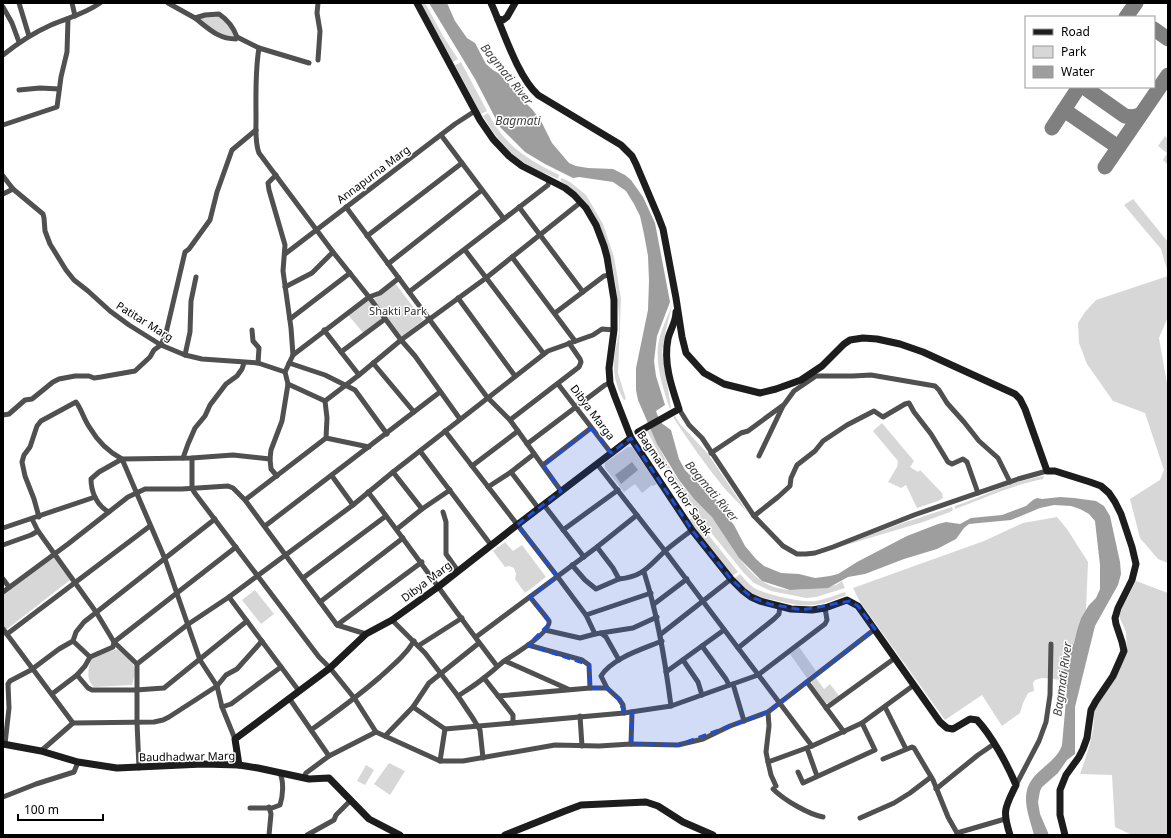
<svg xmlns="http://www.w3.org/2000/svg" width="1171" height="838" font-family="'Noto Sans',sans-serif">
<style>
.green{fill:#d7d7d7}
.water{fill:#9e9e9e}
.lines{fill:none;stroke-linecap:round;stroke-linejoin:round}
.taxiway{stroke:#808080;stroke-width:15}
.street{stroke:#505050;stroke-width:5}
.secondary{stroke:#1d1d1d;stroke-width:7}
.marked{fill:#1d4ed8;fill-opacity:0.2;stroke:#1d4ed8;stroke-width:3;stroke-dasharray:8 5;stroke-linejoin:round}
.labels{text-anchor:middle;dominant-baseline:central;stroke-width:3;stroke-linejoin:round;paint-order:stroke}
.street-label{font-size:11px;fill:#000;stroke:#fff}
.park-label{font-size:11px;fill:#2e2e2e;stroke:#fff}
.water-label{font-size:12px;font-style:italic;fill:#3f3f3f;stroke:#fff}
</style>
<rect width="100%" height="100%" fill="#fff"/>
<!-- green -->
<g class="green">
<polygon points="421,3 425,3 443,36 458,59 453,62"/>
<polygon points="219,14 236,34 234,37 221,36 195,18"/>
<polygon points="461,62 487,111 481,114 455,65"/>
<path d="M488 113C506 147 526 158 559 175L558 179C550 175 541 172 532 168 511 156 495 137 483 116Z"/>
<polygon points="1165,136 1168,139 1168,165 1163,160 1167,153 1158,146"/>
<path d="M562 178 570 182 586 195 603 224 614 257 621 299 618 373 626 399 624 400C615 385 612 370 615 353 616 345 618 339 619 331 620 297 611 242 593 213 585 199 572 189 560 180Z"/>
<polygon points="1133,199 1168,242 1168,273 1161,249 1124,205"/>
<polygon points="1168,276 1168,317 1159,338 1168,389 1168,563 1158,559 1140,538 1130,499 1160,480 1164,470 1145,413 1113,401 1087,364 1079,343 1078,323 1085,312 1096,300"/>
<polygon points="395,283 423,320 401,337 373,300"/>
<polygon points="369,298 385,319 365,335 349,316 352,311"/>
<path d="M672 305 666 330 662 352 671 408 670 409C663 388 656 368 658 346 660 332 667 318 672 305Z"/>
<path d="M675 416 680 424 708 454 748 513C741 505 733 498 726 490 707 467 689 442 673 417Z"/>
<polygon points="882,423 914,461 910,467 918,472 920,470 942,493 943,498 938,501 917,508 906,485 901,488 888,482 897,467 898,461 873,431"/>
<path d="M651 429C661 454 675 479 694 499 700 505 707 511 713 518 729 539 739 565 762 581 784 596 811 588 836 585L842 581 845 588 816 597 806 598 771 591 754 583 743 572 705 525 666 467 647 431Z"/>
<polygon points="628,447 632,447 657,484 653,486 652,485 642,493 635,484 624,492 605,468 605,463"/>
<path d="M1044 476 1043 479C1012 485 985 498 955 509V506C984 496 1012 481 1044 476Z"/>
<polygon points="952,507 953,510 950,512 923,522 836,548 900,524"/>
<polygon points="1057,517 1067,529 1088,562 1086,610 1081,618 1077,630 1074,643 1066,659 1062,680 1042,678 1035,680 1033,683 1034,691 1028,693 1023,703 1020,713 1002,726 982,695 945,720 860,602 853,588 984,541 1023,523"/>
<polygon points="692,518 695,523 698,522 738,572 732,576 689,520"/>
<polygon points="505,542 513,551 522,545 546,577 525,593 515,579 516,574 514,568 509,566 505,567 493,551"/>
<polygon points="54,556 70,580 6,630 3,626 3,593"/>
<path d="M740 574C745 579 749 585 756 589 769 595 802 603 816 601 826 599 836 595 845 592L846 595C816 608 805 608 774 600 767 599 759 598 753 594 746 590 740 584 735 578Z"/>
<path d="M1136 581 1168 593V835H1132L1115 827 1112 775 1080 774C1087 754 1095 733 1094 711L1127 651 1126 632 1119 616 1123 606Z"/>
<polygon points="255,590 274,614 261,624 242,600"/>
<polygon points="799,647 816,671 807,678 790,654"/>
<path d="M117 649C132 662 139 663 132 685L94 687C85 679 89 668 91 657Z"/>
<polygon points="816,678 824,689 830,684 839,696 829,703 826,703 812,685 812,681"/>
<polygon points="389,763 405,771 390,795 374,784"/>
<polygon points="366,765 374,770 365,785 357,781"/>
</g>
<!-- water -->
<g class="water">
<path d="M429 3H447L455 21 467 38 475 43 486 64 493 70 503 76 518 96 532 109 541 121 552 143 569 163 576 166 588 168 613 169 625 175 631 180 643 197 655 223 670 302 657 336 654 361 656 376 665 405 656 411 660 422 671 430 679 459 685 470 690 475 713 494 724 513 734 525 745 546 756 559 764 566 781 573 799 574 815 578 830 576 838 574 857 562 907 536 938 524 946 522 960 524 971 518 1002 515 1026 506 1033 500 1037 498 1042 499 1060 497 1074 498 1096 501 1104 506 1110 516 1120 562 1121 574 1118 585 1095 626 1075 707V754L1067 760 1058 773 1042 787 1040 791 1038 802 1040 814 1049 835H1034C1027 809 1017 789 1042 769 1050 762 1059 755 1062 745L1067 689 1062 680 1064 668 1066 659 1074 643 1077 630 1081 618 1089 605 1096 598 1100 589V565L1095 521 1089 514 1080 509 1071 506 1054 505 1040 508 1011 520 969 524 964 528 956 539 937 549 904 559 865 574 848 577 828 588 790 590 762 581 739 558 712 517 694 499 679 480 657 444 638 400 636 390V368L648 310 649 281 648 256 644 234 640 216 634 204 626 191 613 182 579 177 573 178 545 164 525 152 500 127 475 79Z"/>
<polygon points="632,462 638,470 621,484 615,475"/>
</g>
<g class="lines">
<!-- taxiway -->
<g class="taxiway">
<polyline points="1126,17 1136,3"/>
<polyline points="1154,29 1168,39"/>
<polyline points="1086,87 1088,90 1125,116 1132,117 1140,115"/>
<polyline points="1064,110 1118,147"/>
<polyline points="1052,128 1079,87"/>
<polyline points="1105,167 1168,75"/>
</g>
<!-- street -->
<g class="street">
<polyline points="19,3 29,36"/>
<polyline points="72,3 75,16"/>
<polyline points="168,3 195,18"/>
<polyline points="318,3 317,13 320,31 318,60"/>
<polyline points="3,7 12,23 19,42"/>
<path d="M219 14C228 20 233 26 237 37L236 39C218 39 208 28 195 18L205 15Z"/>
<polyline points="237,37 259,48 309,63"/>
<path d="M259 48C255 71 256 95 256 119 256 130 255 143 259 153L333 252 369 297 401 340 415 356 460 419"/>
<path d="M3 55C18 43 33 33 51 25 69 17 83 15 100 3"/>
<polyline points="19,90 40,88 59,89"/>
<polyline points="3,125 57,107 61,77 67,52 68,19"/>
<polyline points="441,135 504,219"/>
<polyline points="276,175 268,183 269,190 285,245 283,271 291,328 293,355 285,372 288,384 282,421 271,450 270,459 271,469 277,476"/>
<polyline points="3,176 13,189 43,214 44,218 45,231 50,244 66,270 74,280 88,291 110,311 129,325 161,345 185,355 202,359 258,363 285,372"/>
<polyline points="3,194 13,189"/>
<polyline points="346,207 487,397 510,420 561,491"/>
<polyline points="519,207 583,292"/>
<polyline points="367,236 462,163"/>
<polyline points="465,250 544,354"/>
<polyline points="285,254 455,124 475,111"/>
<polyline points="512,257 575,341"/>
<polyline points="388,264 482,190"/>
<polyline points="285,287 312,273 333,252"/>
<polyline points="409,292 548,185 549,180"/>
<polyline points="458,298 515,376"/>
<polyline points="555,313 604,276 610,275"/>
<polyline points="290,319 350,273"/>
<polyline points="252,330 253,341 259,348 258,363"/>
<polyline points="324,330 359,375"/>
<polyline points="341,352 385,319"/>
<polyline points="185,355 190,332 191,301 196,277"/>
<polyline points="293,355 369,297 380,293 399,278"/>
<polyline points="289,363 325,375 355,390 387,434"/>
<polyline points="373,363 414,412"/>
<polyline points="288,384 325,401"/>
<polyline points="558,384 611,453"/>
<polyline points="679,409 689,425 702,438 754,516 783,546 797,554 806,554 815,553 833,547 914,515 1018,479 1047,471"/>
<polyline points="3,415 9,414 25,400 32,399 53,382 59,379 75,376 89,376 94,378 101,377 135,371 150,357 154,350 161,345 166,333 185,252 189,249 210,220 217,192 232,150 256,130"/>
<polyline points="510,420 579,367 581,362 580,359 569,343"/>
<polyline points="445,431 557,576 586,615 595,634 601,633 606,637 619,660"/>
<polyline points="326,438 369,447"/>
<polyline points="527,444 605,385 610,383"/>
<polyline points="420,451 491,545"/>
<polyline points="711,453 741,433 748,431 782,406"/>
<polyline points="759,456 783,406 794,391 816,376 853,376 871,375 935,386 939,390 947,403 964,422 979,441 998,458 1010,482"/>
<polyline points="183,458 188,444 195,428 205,416 210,405 226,384 237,376 242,369 244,363"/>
<polyline points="192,458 192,488 194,492 319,657 330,668 355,699 376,732 440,761 463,761 555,745 599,746 631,744 678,745 703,739 730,726 768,712 875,629"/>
<polyline points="597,464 665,551 812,746"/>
<polyline points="543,465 591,428"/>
<polyline points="472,466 518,431"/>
<polyline points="393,472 422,509"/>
<polyline points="511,472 539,509"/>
<polyline points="332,476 353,505"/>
<polyline points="488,487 511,472 534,454"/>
<path d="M368 492C412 549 453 609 497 666"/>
<polyline points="245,500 326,438 327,418 325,401 359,375 401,340 486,278 581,202"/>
<polyline points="544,505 584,557"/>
<path d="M109 512C97 506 91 492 91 479L99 472 122 459 165 559 200 660 217 686 222 707 235 739"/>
<polyline points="443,512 446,522 446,554 458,571"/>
<polyline points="754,516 778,497 790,486 791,478 797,465 815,451 823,441 847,425 874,411 883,417 905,404 909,403 914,412 931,434 948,462 952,464 963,459 967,462 978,493"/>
<path d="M39 517 34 499 25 476 22 462 24 455 30 447 37 426 41 421 76 402C82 410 84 420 90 428 97 440 109 452 122 459L192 458 233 455 270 459"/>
<polyline points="32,519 38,531 96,612 114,642 137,664"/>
<polyline points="265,526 440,392"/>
<polyline points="3,528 95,497"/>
<polyline points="397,529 422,509 450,490"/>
<polyline points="563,530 618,490"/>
<polyline points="3,545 31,535 38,531"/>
<path d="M597 547 613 568 619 579C643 577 649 566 664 552 673 544 683 537 692 530"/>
<polyline points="572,565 585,580 596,589 619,579"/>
<path d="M644 572C658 616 665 660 671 706"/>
<polyline points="303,578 386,516"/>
<polyline points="3,579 9,587"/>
<polyline points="3,592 68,544 128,497 145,489 182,489 228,486 233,488 245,500 337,625 366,634"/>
<polyline points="229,597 299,691"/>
<polyline points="320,602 403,538"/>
<polyline points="654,604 687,579"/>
<polyline points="586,615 651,593"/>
<polyline points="392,620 425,653 458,696 474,720 480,730 483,758"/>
<polyline points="337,625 422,562"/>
<polyline points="3,629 73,723"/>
<polyline points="545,630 580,638 595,634"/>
<polyline points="601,633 633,628 657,617"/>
<polyline points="7,634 150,526"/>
<polyline points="661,634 731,579"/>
<polyline points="476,637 597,547 637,515"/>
<polyline points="73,641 90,657"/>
<polyline points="528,645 582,660 589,665 590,688"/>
<polyline points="418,646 462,618"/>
<polyline points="702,646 726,679 729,685"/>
<polyline points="738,648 774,619 779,614 780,606"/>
<polyline points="683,660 698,682 702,695"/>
<polyline points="505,661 568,689"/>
<polyline points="666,672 724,630"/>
<polyline points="77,675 88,688 92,690 136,690 164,688 247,621"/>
<polyline points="484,678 513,715 513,723"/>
<polyline points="807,682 844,732"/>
<polyline points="733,684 744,721"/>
<polyline points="52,694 77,675 85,666 90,657 113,647 114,642 236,547"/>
<path d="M458 696C467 690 477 684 485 677 492 672 498 666 504 661 512 656 552 632 549 621 548 619 533 601 530 597"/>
<polyline points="498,696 590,688 607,688"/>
<polyline points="289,698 311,730"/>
<polyline points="222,707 231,704 281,667"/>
<polyline points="413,707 445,729 624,713 671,706 758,675 825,624 827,620 825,608"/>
<polyline points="885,707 906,749"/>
<polyline points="826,708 895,658"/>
<path d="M624 713 623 705 619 699 607 688 601 676C612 658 643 649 662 641"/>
<polyline points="580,716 582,746"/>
<polyline points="385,736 413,707 429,683 479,643"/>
<polyline points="5,744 9,708 8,684 10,681 31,670 59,649 73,641 76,632 84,622 215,519"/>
<polyline points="631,744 632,712"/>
<polyline points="807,748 817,776"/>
<polyline points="41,751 73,723 154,722 163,720 169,717 217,686 226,675 237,669 262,641"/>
<path d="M329 756 311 730C335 713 358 696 380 677 392 666 405 656 414 641"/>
<polyline points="883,759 912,747 914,748 933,780 948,817 957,833 1005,819"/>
<polyline points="440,761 445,729"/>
<polyline points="768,762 766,752 769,726 768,712"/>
<polyline points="139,768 137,722 137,664 187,625 229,597 353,505 393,472 544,354 548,351 593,335 602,329 614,330"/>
<polyline points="798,772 803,783 875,750 862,723"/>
<polyline points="303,778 306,773 329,756 376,732"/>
<polyline points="1016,785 1039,741 1046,722 1050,695 1051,644"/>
<polyline points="776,786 771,775 768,762 812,746 862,723 914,685"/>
<path d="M773 789C784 800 808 814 823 817"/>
<polyline points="936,789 978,755 994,744"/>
<polyline points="3,797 36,784 74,772 78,762"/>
<path d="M250 808H272L280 805C283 796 284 782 280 773"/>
<polyline points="860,818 894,803 910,793 931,777"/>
<polyline points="269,835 271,814 269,807"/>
<polyline points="307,835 334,820 336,815 351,800"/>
</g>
<!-- secondary -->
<g class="secondary">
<path d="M417 3 480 120 493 139 509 156 522 166 565 188 574 195 586 208 596 225 604 246 607 257 614 300V330L609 368 610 383 615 397 631 438 692 530 731 579 743 591 751 597 760 601 791 609 812 610 825 608 847 600 858 606 940 722 947 728 953 729 970 719 977 720C992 736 1007 764 1016 785 1005 808 1002 810 1010 835"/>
<path d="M491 3C503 29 517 76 538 95L621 145 632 156 636 164 658 216 663 229 676 298 682 337 686 353 704 373 724 384 760 393 776 389 801 380 822 366 844 344 850 340 863 338 877 339 900 344 923 352 1015 394 1020 399 1025 409 1047 471H1055L1090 482 1101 486 1109 493 1115 502 1121 514 1132 547 1136 564 1132 580 1118 608 1115 618 1116 624 1122 642 1124 651 1113 676 1096 701 1091 710 1087 738 1083 749 1079 757 1066 775 1060 790V815L1065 835"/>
<polyline points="498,19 503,20 507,17 515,3"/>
<path d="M638 432 679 409C672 388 663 363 668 339 670 330 676 322 676 312"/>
<polyline points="3,744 41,751 78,762 117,768 203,764 239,765 258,768 309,779 329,778 369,819 400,835"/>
<polyline points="239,765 235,739 330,668 366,634 392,620 438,587 517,525 631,438"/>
<polyline points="505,835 565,811 581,805 646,802 658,806 683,822 713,835"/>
</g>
</g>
<!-- marked area -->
<path class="marked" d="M591 428 611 453 631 438 692 530 731 579 751 597 770 604 802 610 850 601 858 606 875 629 768 712 678 745 631 744 632 712 624 713 619 699 607 688H590L589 665 528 645 550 623 530 597 557 576 517 525 561 491 543 465Z"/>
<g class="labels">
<!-- street labels -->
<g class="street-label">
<text transform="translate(373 174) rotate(-37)">Annapurna Marg</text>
<text transform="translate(145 321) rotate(32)">Patitar Marg</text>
<text transform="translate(593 412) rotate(53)">Dibya Marga</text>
<text transform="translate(675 483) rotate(56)">Bagmati Corridor Sadak</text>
<text transform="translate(426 581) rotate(-37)">Dibya Marg</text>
<text transform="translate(187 756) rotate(-1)">Baudhadwar Marg</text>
</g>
<!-- park labels -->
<g class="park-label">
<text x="398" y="310">Shakti Park</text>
</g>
<!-- water labels -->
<g class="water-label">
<text transform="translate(507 74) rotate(51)">Bagmati River</text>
<text x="518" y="120">Bagmati</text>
<text transform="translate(712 491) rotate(50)">Bagmati River</text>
<text transform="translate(1062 679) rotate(-82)">Bagmati River</text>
</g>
</g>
<!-- border -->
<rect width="1171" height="838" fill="none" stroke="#000000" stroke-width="8"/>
<!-- legend -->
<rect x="1025" y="16" width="130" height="72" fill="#ffffff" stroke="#999999"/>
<rect x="1033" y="29" width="20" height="6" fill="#1d1d1d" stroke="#999999"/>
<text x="1061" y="36" font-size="12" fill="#000000">Road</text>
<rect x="1033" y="46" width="20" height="12" fill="#d7d7d7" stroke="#999999"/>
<text x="1061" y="56" font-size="12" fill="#000000">Park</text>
<rect x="1033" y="66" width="20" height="12" fill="#9e9e9e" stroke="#999999"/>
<text x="1061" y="76" font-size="12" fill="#000000">Water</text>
<!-- scale -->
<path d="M18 814v6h85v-6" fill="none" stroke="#000000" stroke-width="2"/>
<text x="24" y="814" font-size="12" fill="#000000" stroke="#ffffff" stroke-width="3" paint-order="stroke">100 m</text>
</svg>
